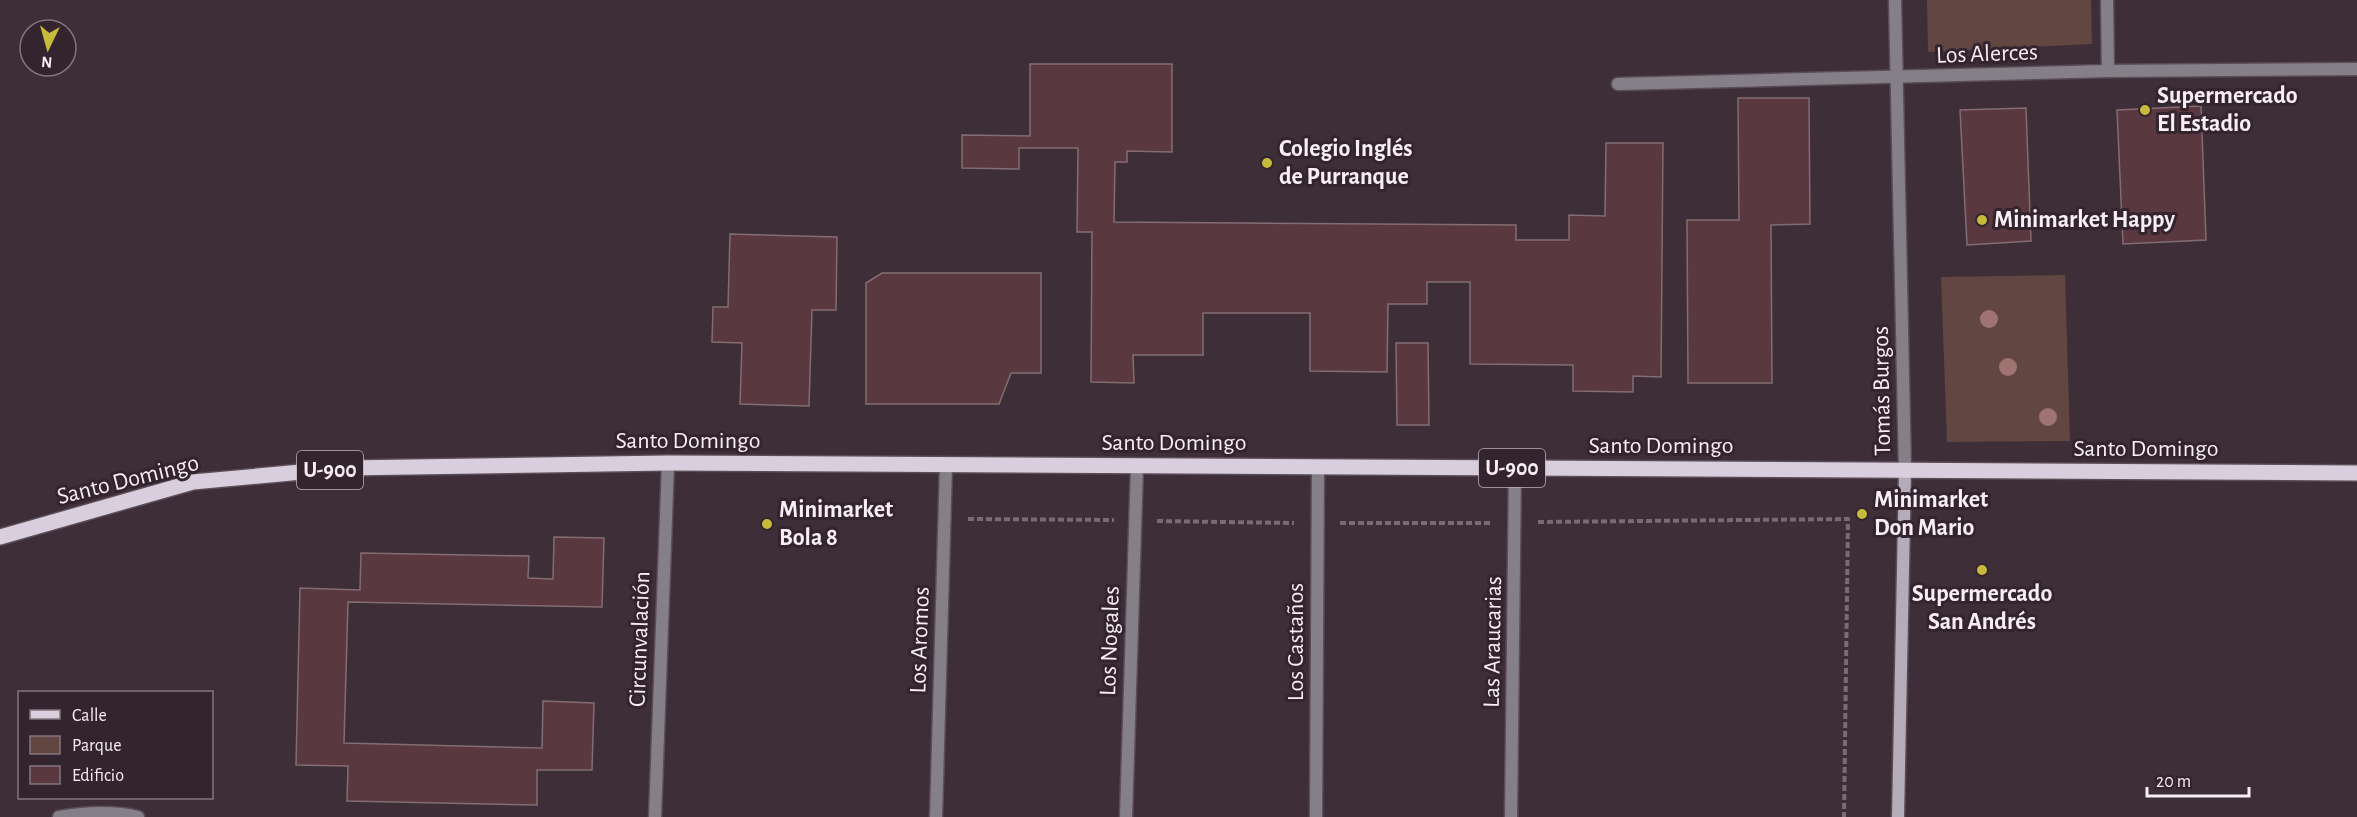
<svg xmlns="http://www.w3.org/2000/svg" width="2357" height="817" font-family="'Alegreya Sans',sans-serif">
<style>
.green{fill:#614642}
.building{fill:#5a3840;stroke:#836d72;stroke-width:1.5}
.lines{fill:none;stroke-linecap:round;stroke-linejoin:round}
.street-casing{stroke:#5b4d56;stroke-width:15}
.secondary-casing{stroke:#5b4d56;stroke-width:15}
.primary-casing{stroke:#5b4d56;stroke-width:18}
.path{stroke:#786b73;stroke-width:4;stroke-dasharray:6 3;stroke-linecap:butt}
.street{stroke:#858088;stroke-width:12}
.secondary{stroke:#b4acb8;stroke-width:12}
.primary{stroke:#d8cede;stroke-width:15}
.tree{fill:#9f7372}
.poi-dot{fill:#c7bb3b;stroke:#33242e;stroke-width:2}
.labels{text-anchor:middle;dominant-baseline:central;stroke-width:6;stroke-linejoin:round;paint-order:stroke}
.shield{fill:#33242e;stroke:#bdb1b9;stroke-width:1.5}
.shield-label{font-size:22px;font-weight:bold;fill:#f8eef4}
.street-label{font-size:24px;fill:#f8eef4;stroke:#33242e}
.poi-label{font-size:24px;font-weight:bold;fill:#f8eef4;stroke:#33242e;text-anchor:start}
</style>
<rect width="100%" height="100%" fill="#3d2e38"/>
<!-- green -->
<g class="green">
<polygon points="1927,0 2091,0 2092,44 1928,52"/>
<polygon points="2065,275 2070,441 1947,442 1941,277"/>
</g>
<!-- building -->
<g class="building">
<polygon points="1030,64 1172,64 1172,152 1127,151 1127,162 1115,162 1114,222 1516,225 1516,240 1569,240 1569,215 1605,216 1606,143 1663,143 1661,377 1633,376 1633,392 1573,391 1573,365 1470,364 1470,282 1427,282 1427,304 1388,304 1387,372 1310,371 1310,313 1203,313 1203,355 1133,355 1134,383 1091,382 1092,232 1077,232 1078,148 1019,148 1019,169 962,168 962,135 1030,136"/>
<polygon points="1738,98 1809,98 1810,224 1771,225 1772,383 1688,383 1687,220 1739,220"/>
<polygon points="2201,106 2206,240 2123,244 2117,110"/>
<polygon points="2026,108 2031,241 1967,245 1960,110"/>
<polygon points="730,234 837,237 836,310 812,310 809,406 740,404 742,343 712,342 713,307 728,307"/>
<polygon points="882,273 1041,273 1041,373 1011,373 999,404 866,404 866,283"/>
<polygon points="1396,343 1428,343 1429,425 1397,425"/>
<polygon points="554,537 604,538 602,607 348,602 344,743 542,748 543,701 594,703 592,770 537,770 537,805 347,801 348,766 296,765 300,588 360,590 361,553 529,556 528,578 553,579"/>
</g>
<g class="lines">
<!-- street casing -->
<g class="street-casing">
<g id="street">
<polyline points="1895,0 1905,470"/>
<polyline points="2107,0 2108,71"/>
<polyline points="1618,84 2108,71 2357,69"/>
<path d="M59 817C83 813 113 811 138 817"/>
<polyline points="655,817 668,463"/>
<polyline points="936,817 946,464"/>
<polyline points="1126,817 1137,466"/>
<polyline points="1316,817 1318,466"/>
<polyline points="1511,817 1515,468"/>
</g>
</g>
<!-- secondary casing -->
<g class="secondary-casing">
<polyline id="secondary" points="1898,817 1905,470"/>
</g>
<!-- primary casing -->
<g class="primary-casing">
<polyline id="primary" points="0,537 193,482 345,468 668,463 2357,473"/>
</g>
<!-- path -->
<g class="path">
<polyline points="968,519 1114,520"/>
<polyline points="1157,521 1294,523"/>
<polyline points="1538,522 1848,519 1844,817"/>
<polyline points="1340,523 1492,523"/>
</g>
<!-- street -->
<use href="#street" class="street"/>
<!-- secondary -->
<use href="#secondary" class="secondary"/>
<!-- primary -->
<use href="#primary" class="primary"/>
</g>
<!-- trees -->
<g class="tree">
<circle cx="1989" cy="319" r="9"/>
<circle cx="2008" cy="367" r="9"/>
<circle cx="2048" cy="417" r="9"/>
</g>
<!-- markers -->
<g class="poi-dot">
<circle cx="2145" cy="110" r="6"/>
<circle cx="1267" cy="163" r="6"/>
<circle cx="1982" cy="220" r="6"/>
<circle cx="1862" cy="514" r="6"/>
<circle cx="767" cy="524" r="6"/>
<circle cx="1982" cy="570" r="6"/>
</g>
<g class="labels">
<!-- shield labels -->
<g class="shield">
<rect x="1479" y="449" width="66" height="38" rx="4.5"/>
<rect x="297" y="451" width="66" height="38" rx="4.5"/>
</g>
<g class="shield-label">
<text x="1512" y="468">U-900</text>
<text x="330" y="470">U-900</text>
</g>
<!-- street labels -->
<g class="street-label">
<text transform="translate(1987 54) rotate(-2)">Los Alerces</text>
<text transform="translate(1882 391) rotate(-91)">Tomás Burgos</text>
<text x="688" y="441">Santo Domingo</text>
<text x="1174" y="443">Santo Domingo</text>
<text x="1661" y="446">Santo Domingo</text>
<text x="2146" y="449">Santo Domingo</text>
<text transform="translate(128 480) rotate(-14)">Santo Domingo</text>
<text transform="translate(640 639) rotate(-88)">Circunvalación</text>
<text transform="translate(920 640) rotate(-88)">Los Aromos</text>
<text transform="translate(1110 641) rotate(-88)">Los Nogales</text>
<text transform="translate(1296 642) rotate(-90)">Los Castaños</text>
<text transform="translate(1493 642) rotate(-89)">Las Araucarias</text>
</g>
<!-- poi labels -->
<g class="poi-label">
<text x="2157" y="96">Supermercado<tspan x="2157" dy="28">El Estadio</tspan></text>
<text x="1279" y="149">Colegio Inglés<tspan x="1279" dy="28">de Purranque</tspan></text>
<text x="1994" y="220">Minimarket Happy</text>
<text x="1874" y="500">Minimarket<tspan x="1874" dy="28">Don Mario</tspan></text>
<text x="779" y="510">Minimarket<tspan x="779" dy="28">Bola 8</tspan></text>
<text x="1982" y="594" text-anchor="middle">Supermercado<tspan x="1982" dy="28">San Andrés</tspan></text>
</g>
</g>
<!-- legend -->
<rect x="18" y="691" width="195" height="108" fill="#33242e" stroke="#82757d" stroke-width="1.5"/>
<rect x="30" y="710" width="30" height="9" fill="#d8cede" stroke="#82757d" stroke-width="1.5"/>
<text x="72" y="721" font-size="18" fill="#f8eef4">Calle</text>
<rect x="30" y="736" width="30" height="18" fill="#614642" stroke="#82757d" stroke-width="1.5"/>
<text x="72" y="751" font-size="18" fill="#f8eef4">Parque</text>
<rect x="30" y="766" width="30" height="18" fill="#5a3840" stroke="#82757d" stroke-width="1.5"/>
<text x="72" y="781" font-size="18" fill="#f8eef4">Edificio</text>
<!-- north arrow -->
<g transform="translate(48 48) rotate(185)"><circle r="28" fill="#33242e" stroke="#82757d" stroke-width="1.5"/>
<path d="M0-4.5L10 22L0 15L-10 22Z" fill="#c7bb3b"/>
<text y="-9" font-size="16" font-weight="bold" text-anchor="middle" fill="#f8eef4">N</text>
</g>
<!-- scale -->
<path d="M2147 787v9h102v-9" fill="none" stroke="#f8eef4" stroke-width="3"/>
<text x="2156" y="787" font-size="18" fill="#f8eef4" stroke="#33242e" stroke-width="4.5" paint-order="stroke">20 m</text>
</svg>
